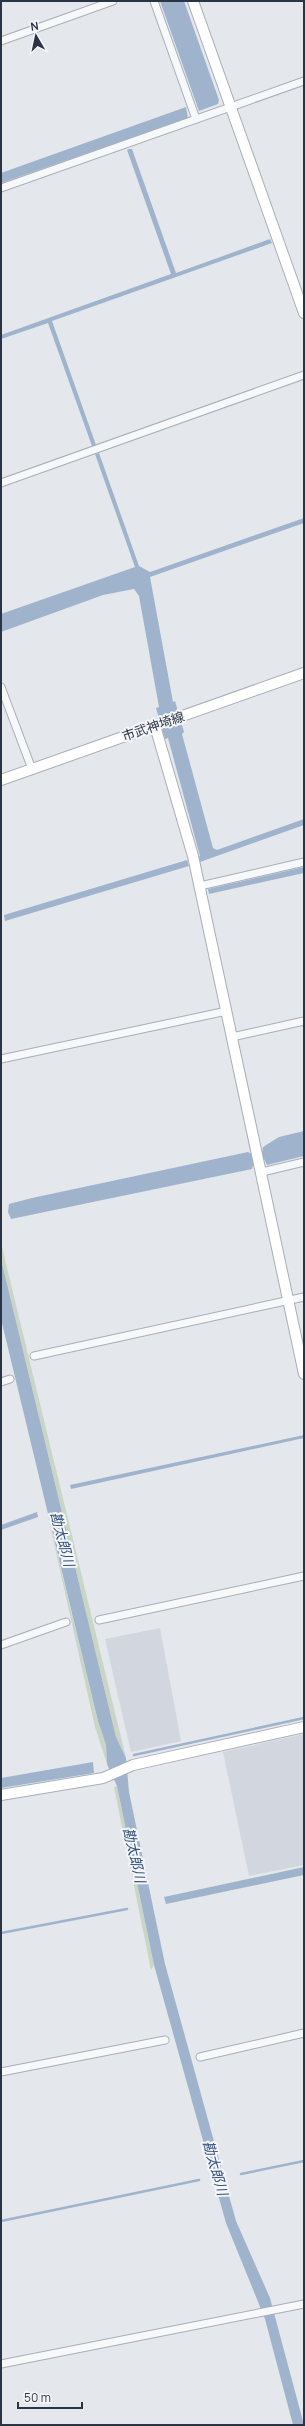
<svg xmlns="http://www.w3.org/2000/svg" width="305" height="2426" font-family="Manrope,'Noto Sans JP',sans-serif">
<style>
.built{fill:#d2d6de}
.green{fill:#c9d6c5}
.water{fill:#9fb4cc}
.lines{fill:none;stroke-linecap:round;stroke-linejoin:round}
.stream{stroke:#9fb4cc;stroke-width:2.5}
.street-casing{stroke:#a9aeb7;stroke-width:9}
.secondary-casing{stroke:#a9aeb7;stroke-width:12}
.street{stroke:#f7f8fa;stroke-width:7}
.secondary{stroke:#fff;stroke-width:10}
.labels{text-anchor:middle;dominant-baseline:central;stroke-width:4;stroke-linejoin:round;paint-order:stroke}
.street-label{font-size:13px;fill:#2b3445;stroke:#f4f6f9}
.water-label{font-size:14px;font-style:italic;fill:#34527a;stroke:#f4f6f9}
</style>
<rect width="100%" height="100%" fill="#e4e7ec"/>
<!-- built -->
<g class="built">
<polygon points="160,1628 181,1741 131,1752 105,1639"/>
<polygon points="304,1734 304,1865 249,1876 223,1752"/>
</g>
<!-- green -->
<g class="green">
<polygon points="1,1240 1,1243 126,1758 116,1737 1,1259"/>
<polygon points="47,1512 98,1721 106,1745 107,1764 95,1727"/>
<polygon points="117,1786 154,1965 151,1970 114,1787"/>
</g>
<!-- water -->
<g class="water">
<polygon points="160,1 184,1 219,100 218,104 199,111"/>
<polygon points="186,107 188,118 1,183 1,173"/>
<polygon points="129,149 132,149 176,273 270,239 272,243 52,321 96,445 92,446 48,323 1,339 1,335 171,274 127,150"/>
<polygon points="99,453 139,566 150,572 304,518 304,523 150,577 173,702 175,701 184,732 182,734 213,848 217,850 304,819 304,825 200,862 198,857 200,856 168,738 165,739 156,708 159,707 139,596 134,589 103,595 1,632 1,614 135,567 95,454"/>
<polygon points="187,860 189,866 5,921 4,915"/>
<polygon points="304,867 304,873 209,894 208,889"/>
<polygon points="304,1131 304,1156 267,1165 264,1159 254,1162 252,1169 11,1219 8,1212 9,1204 32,1198 248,1152 253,1155 262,1153 263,1147 279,1137"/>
<polygon points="1,1259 116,1737 126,1758 129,1792 165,1964 236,2221 270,2298 304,2425 293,2425 265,2319 226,2223 154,1965 117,1786 107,1764 106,1745 98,1721 1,1319"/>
<polygon points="304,1435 304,1438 71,1489 70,1485"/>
<polygon points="37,1512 38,1517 1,1530 1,1525"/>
<polygon points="93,1762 94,1773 1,1788 1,1778"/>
<polygon points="304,1867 304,1875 166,1904 164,1897"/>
</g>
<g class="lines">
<!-- stream -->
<g class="stream">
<polyline points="134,1755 304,1718"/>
<polyline points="1,1933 127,1909"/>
<polyline points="241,2174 304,2161"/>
<polyline points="1,2221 199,2180"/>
</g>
<!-- street casing -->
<g class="street-casing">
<g id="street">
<polyline points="154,1 196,119"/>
<polyline points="1,41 113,1"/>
<polyline points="1,188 304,81"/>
<polyline points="1,483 304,375"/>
<polyline points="1,687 32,769"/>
<polyline points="200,886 304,862"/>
<polyline points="232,1037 304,1021"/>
<polyline points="1,1059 227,1011"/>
<polyline points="262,1172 304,1162"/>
<polyline points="34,1356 304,1297"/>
<polyline points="1,1382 10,1379"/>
<polyline points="99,1620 304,1576"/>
<polyline points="1,1645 66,1622"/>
<polyline points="200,2057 304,2033"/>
<polyline points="1,2072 165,2040"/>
<polyline points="1,2364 304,2304"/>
</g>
</g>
<!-- secondary casing -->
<g class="secondary-casing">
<g id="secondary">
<polyline points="193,1 304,313"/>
<polyline points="155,726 193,856 304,1374"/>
<polyline points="1,780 304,673"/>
<polyline points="1,1795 103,1778 133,1765 304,1727"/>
</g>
</g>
<!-- street -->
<use href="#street" class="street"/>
<!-- secondary -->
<use href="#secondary" class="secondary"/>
</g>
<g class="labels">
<!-- street labels -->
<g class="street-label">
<text transform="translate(153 726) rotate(-19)">市武神埼線</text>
</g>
<!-- water labels -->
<g class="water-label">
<text transform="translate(63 1539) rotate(75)">勘太郎川</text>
<text transform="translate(135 1855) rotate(77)">勘太郎川</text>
<text transform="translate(216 2168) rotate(74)">勘太郎川</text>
</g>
</g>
<!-- border -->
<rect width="305" height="2426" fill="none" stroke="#2b3445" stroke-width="4"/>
<!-- north arrow -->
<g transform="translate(36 36) rotate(351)" stroke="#f4f6f9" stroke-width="3" paint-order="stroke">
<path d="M0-3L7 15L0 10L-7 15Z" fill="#2b3445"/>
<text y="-6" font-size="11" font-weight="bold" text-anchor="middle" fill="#2b3445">N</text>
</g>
<!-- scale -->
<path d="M18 2402v6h64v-6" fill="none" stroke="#2b3445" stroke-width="2"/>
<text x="24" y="2402" font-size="12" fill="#2b3445" stroke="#f4f6f9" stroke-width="3" paint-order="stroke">50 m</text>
</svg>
